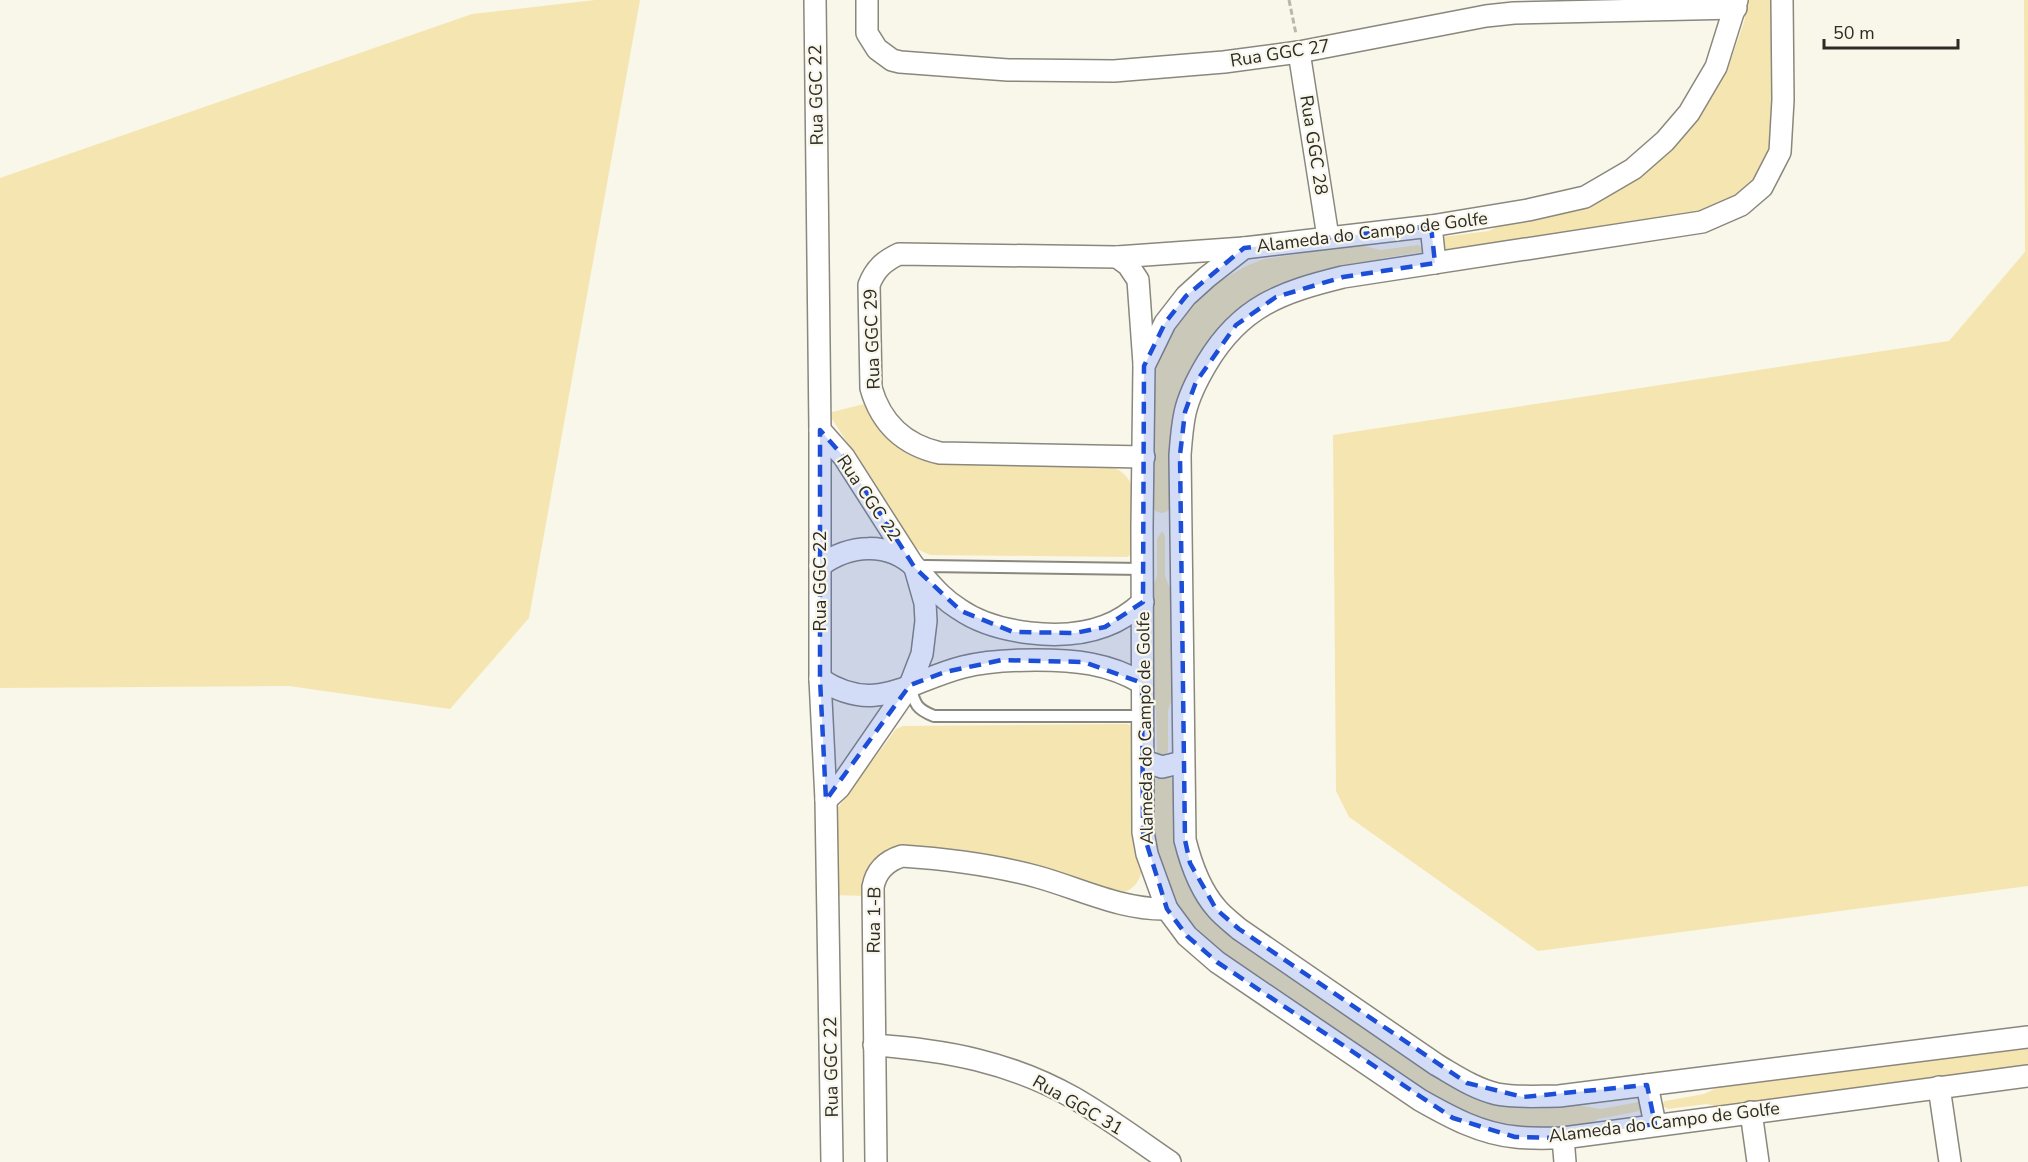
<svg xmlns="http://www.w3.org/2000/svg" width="2028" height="1162" font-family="'Nunito Sans',sans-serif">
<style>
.green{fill:#f5e6b1}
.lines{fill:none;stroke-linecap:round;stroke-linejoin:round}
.lane-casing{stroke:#8a877c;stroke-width:14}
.street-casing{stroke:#8a877c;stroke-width:24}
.path{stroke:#b9b7ad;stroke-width:3;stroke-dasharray:6 3;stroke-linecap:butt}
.lane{stroke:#fff;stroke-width:10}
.street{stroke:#fff;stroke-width:21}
.marked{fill:#1d4ed8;fill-opacity:0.2;stroke:#1d4ed8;stroke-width:4.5;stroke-dasharray:12 8;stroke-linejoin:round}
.labels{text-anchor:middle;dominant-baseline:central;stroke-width:4.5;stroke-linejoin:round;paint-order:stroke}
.street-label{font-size:18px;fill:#2c2b26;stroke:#f9f6ea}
</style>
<rect width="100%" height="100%" fill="#f9f6ea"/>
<!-- green -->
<g class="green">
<polygon points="595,0 640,0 529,618 450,709 289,686 0,688 0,178 472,14"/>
<polygon points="1748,0 1772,0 1774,120 1771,148 1751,186 1718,209 1503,246 1487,244 1446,249 1439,245 1443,237 1489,231 1500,225 1568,211 1700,115 1727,71 1744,22"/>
<polygon points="2024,0 2028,0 2028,886 1538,951 1349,817 1336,791 1333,435 1949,341 2025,252"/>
<path d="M1360 245 1381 250 1418 245 1424 249 1422 252 1383 258 1363 267 1296 280 1202 353 1172 507C1166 515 1157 515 1151 506V383L1165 345 1186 311 1214 285 1246 266 1264 259Z"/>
<path d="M864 404C881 440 902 452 940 461L1110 467C1122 470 1128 476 1133 488L1132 554 1127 557 930 555 915 548 832 419V412Z"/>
<polygon points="1162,531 1165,536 1165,576 1171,591 1174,694 1168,710 1168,751 1164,756 1157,753 1156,710 1151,696 1151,592 1157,576 1157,539"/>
<path d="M1128 724 1134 729 1142 870C1139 883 1133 890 1121 893L906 846 864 896 835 895 834 813 896 729 903 726Z"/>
<path d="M1160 776 1169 777 1174 782 1176 836 1192 887 1500 1105 1532 1109 1577 1105 1600 1109 1639 1102 1644 1106 1640 1111 1598 1119 1581 1128 1520 1131 1462 1116 1225 958C1185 919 1155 882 1152 823 1151 809 1153 795 1153 781Z"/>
<polygon points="2028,1047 2028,1070 1723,1108 1707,1104 1668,1109 1661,1105 1665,1101 1704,1094 1723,1085"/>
</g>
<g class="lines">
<!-- lane casing -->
<g class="lane-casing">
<g id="lane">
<polyline points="916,568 926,566 1143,569"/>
<path d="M910 686C915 704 916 709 934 716H1142"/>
</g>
</g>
<!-- street casing -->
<g class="street-casing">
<g id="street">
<polyline points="815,0 820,430 820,679 826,800 832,1162"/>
<polyline points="867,0 867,33 877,49 892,60 900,62 1008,70 1114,71 1224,62 1299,52 1486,16 1514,13 1736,8"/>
<path d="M1737 0 1716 67 1689 113 1665 141 1633 169 1585 197 1528 210 1431 226 1244 248 1207 277 1186 296 1165 323 1144 366 1142 527 1143 832 1147 854 1167 909 1187 936 1217 962 1420 1100C1450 1117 1481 1134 1516 1137 1531 1139 1547 1138 1563 1138L2028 1076"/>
<path d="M1782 0 1783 100 1780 152 1762 187 1741 205 1702 222 1343 277C1282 292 1241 306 1207 363 1198 378 1189 395 1185 413 1182 427 1181 441 1180 455L1185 840C1191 864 1200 890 1217 909 1223 916 1231 922 1239 929L1437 1065C1456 1076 1475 1089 1497 1094 1517 1098 1538 1096 1559 1096L2028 1037"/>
<polyline points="1299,52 1328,237"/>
<polyline points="1431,226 1435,263"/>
<polyline points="1117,257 1128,265 1138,280 1144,364"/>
<polyline points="820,430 844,457 915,568 925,603 926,621 922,654 910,685 839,788 826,800"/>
<path d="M1144 457 940 453C904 445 881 423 871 388L869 285C875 269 884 261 899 254L1117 257 1244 248"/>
<path d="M820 566C849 544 889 541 916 568 930 583 941 598 959 609 995 634 1063 642 1105 626 1119 621 1132 612 1143 602"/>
<path d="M820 679C876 716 908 681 963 667 987 661 1011 660 1036 660 1075 660 1108 663 1142 683"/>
<polyline points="1144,761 1162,767 1183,762"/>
<path d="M874 1045C946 1050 1010 1062 1074 1098 1107 1117 1138 1140 1170 1162"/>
<polyline points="1647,1085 1655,1124"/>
<polyline points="1939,1087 1950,1162"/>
<polyline points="1751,1112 1758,1162"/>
<polyline points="1563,1138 1565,1162"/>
<path d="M876 1162 873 887C876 871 886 861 902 856 948 859 994 865 1038 877 1081 889 1121 910 1167 909"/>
</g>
</g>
<!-- path -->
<polyline class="path" points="1289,0 1296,34"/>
<!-- lane -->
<use href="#lane" class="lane"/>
<!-- street -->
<use href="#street" class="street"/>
</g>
<!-- marked area -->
<path class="marked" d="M1431 226 1435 263 1343 277 1276 297 1236 325 1196 382 1185 412 1180 455 1185 840 1190 863 1216 909 1239 929 1467 1083 1523 1097 1647 1085 1655 1124 1563 1138 1515 1137 1453 1118 1217 962 1187 936 1167 909 1143 832 1142 683 1084 662 1002 660 945 672 910 685 826 800 820 679V430L844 457 915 568 961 611 1013 632 1075 633 1105 627 1143 602 1144 366 1165 323 1186 296 1244 248Z"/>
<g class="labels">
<!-- street labels -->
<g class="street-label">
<text transform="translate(1280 53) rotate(-9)">Rua GGC 27</text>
<text transform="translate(816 95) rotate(-91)">Rua GGC 22</text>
<text transform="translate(1314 145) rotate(81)">Rua GGC 28</text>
<text transform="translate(1372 232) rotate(-7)">Alameda do Campo de Golfe</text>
<text transform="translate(872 339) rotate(-92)">Rua GGC 29</text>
<text transform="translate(869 498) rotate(56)">Rua CGC 22</text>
<text transform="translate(820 581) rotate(-90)">Rua GGC 22</text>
<text transform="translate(1145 728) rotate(-91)">Alameda do Campo de Golfe</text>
<text transform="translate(874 920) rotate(-89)">Rua 1-B</text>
<text transform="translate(831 1067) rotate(-91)">Rua GGC 22</text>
<text transform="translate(1078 1105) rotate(30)">Rua GGC 31</text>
<text transform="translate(1664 1122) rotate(-7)">Alameda do Campo de Golfe</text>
</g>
</g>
<!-- scale -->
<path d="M1824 39v9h134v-9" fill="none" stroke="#2c2b26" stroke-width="3"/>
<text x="1833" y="39" font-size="18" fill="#2c2b26" stroke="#f9f6ea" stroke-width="4.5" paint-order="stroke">50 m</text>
</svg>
